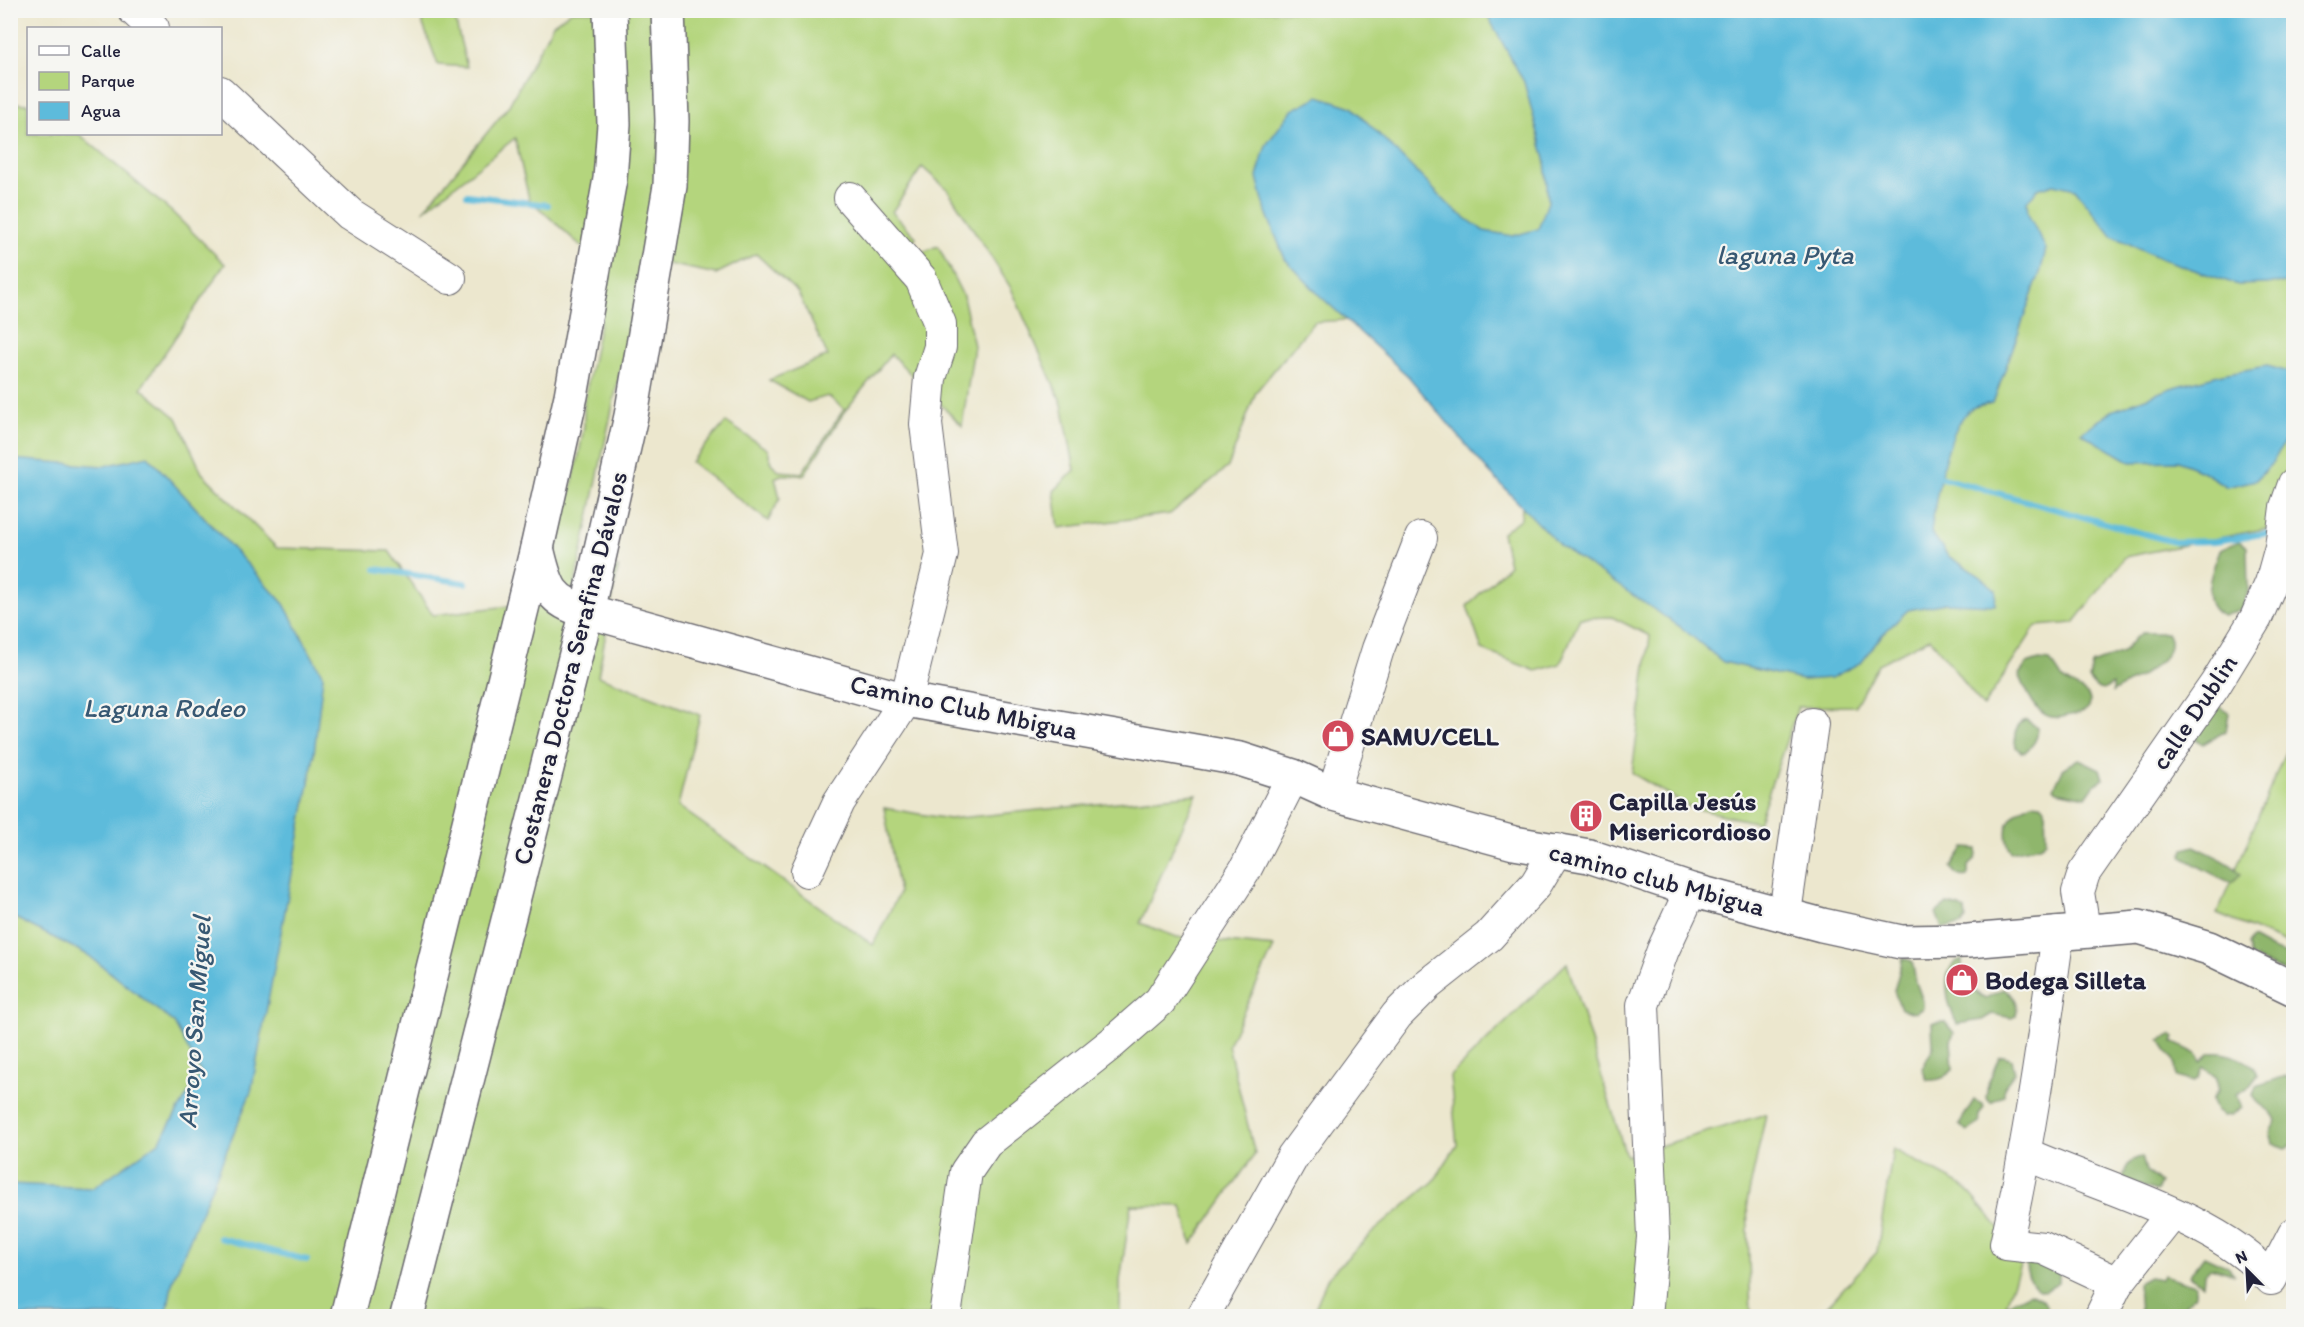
<svg xmlns="http://www.w3.org/2000/svg" width="2304" height="1327" font-family="Itim,sans-serif">
<style>
.green{fill:#b4d57d;stroke:#6b7c5c;stroke-width:1.5}
.forest{fill:#8fb66c;stroke:#586c54;stroke-width:1.5}
.water{fill:#5dbbdb;stroke:#406e8b;stroke-width:1.5}
.lines{fill:none;stroke-linecap:round;stroke-linejoin:round}
.stream{stroke:#5dbbdb;stroke-width:6}
.minor-casing{stroke:#69676e;stroke-width:34}
.major-casing{stroke:#69676e;stroke-width:36}
.highway-casing{stroke:#69676e;stroke-width:36}
.minor{stroke:#fff;stroke-width:32}
.major{stroke:#fff;stroke-width:33}
.highway{stroke:#fff;stroke-width:33}
.labels{text-anchor:middle;dominant-baseline:central;stroke-width:4.5;stroke-linejoin:round;paint-order:stroke}
.street-label{font-size:26px;fill:#22223b;stroke:#f6f6f2}
.poi-label{font-size:26px;font-weight:bold;fill:#22223b;stroke:#f6f6f2;text-anchor:start}
.water-label{font-size:27px;font-style:italic;fill:#375873;stroke:#f6f6f2}
</style>
<rect width="100%" height="100%" fill="#f6f6f2"/>
<filter id="ink" filterUnits="userSpaceOnUse"><feTurbulence type="fractalNoise" baseFrequency=".0167" numOctaves="2"/><feDisplacementMap in="SourceGraphic" scale="12" xChannelSelector="R" yChannelSelector="G"/><feConvolveMatrix kernelMatrix="1 2 1 2 8 2 1 2 1" color-interpolation-filters="sRGB"/></filter>
<filter id="wash" filterUnits="userSpaceOnUse"><feTurbulence type="fractalNoise" baseFrequency=".008" numOctaves="4" result="noise"/><feDisplacementMap in="SourceGraphic" scale="24" xChannelSelector="R" yChannelSelector="G"/><feGaussianBlur stdDeviation="1.35" result="paint"/><feColorMatrix in="noise" values="0 0 0 0 0 0 0 0 0 0 0 0 0 0 0 0 0 1.4 0 .05"/><feComposite in="paint" operator="in"/></filter>
<g filter="url(#wash)">
<rect width="100%" height="100%" fill="#ece7ce"/>
<!-- green -->
<g class="green">
<polygon points="418,11 453,11 467,67 438,65"/>
<polygon points="572,11 2293,11 2293,509 2268,528 2125,557 2074,623 2036,626 1983,707 1930,638 1878,664 1855,706 1798,707 1758,823 1689,807 1632,773 1650,636 1612,617 1580,618 1560,664 1536,671 1482,650 1467,606 1509,565 1502,533 1521,518 1524,488 1362,319 1314,322 1256,392 1228,467 1170,514 1059,528 1054,491 1075,470 1062,404 1011,288 948,190 922,167 892,212 916,237 898,262 938,246 963,296 974,346 962,426 891,354 845,411 804,475 781,475 775,478 780,498 768,521 691,462 726,422 768,450 771,463 779,471 802,473 844,409 828,396 808,402 769,380 828,356 798,293 756,254 716,274 644,259 575,583 618,568 598,676 700,715 678,806 873,945 899,893 884,808 949,819 1197,794 1140,923 1177,937 1274,947 1228,1045 1255,1154 1192,1244 1182,1206 1131,1205 1120,1281 1120,1316 11,1316 10,103 28,104 28,134 79,134 172,212 225,264 141,388 177,418 202,473 277,548 389,551 433,615 517,605 555,555 578,459 584,427 584,402 614,253 581,246 529,199 515,138 423,211 508,107 553,24"/>
<polygon points="2293,734 2293,946 2217,914"/>
<polygon points="1567,963 1626,1156 1766,1114 1747,1202 1751,1316 1312,1316 1328,1277 1372,1233 1434,1181 1457,1145 1450,1076"/>
<polygon points="1893,1149 1965,1187 2023,1256 2002,1316 1818,1316 1877,1252"/>
</g>
<!-- forest -->
<g class="forest">
<path d="M2239 541 2247 547 2248 591 2243 608 2224 616C2196 606 2213 568 2220 550Z"/>
<path d="M2142 633H2167C2184 659 2129 681 2113 692V684L2103 690 2096 688 2089 679 2092 664 2123 652 2135 638Z"/>
<path d="M2039 660 2050 661C2056 667 2058 672 2062 678 2071 689 2095 688 2089 708 2081 714 2075 714 2066 716 2039 725 2028 695 2019 674L2027 664Z"/>
<polygon points="2218,705 2229,713 2226,731 2203,744 2193,737"/>
<path d="M2026 720 2037 727C2039 739 2033 745 2025 752H2021L2016 747C2013 735 2014 725 2026 720Z"/>
<polygon points="2079,759 2100,769 2103,779 2095,784 2086,797 2057,791 2054,788 2063,769"/>
<path d="M2031 803 2041 804 2045 808 2046 841 2040 846 2011 852C2000 827 2008 816 2031 803Z"/>
<path d="M2194 846C2208 853 2233 863 2241 874L2232 882C2228 883 2186 860 2182 856L2184 849Z"/>
<path d="M1964 848 1977 849C1979 859 1973 860 1968 866V876C1961 878 1954 875 1951 867Z"/>
<polygon points="1947,904 1960,907 1965,911 1966,919 1962,925 1942,928 1936,913"/>
<polygon points="2252,938 2272,949 2293,956 2293,976 2250,956 2248,944"/>
<polygon points="1903,958 1912,961 1916,982 1923,1001 1923,1008 1915,1013 1901,1009 1894,991"/>
<path d="M1962 959C1961 975 1971 992 1986 998L2003 989C2013 994 2019 1004 2016 1015L2012 1018 1992 1014 1982 1020 1957 1024C1948 1006 1937 967 1962 959Z"/>
<path d="M1945 1022 1954 1033 1951 1041 1953 1069C1947 1078 1938 1081 1927 1080L1922 1068 1933 1048 1932 1023Z"/>
<path d="M2171 1035 2175 1038 2173 1042 2197 1054 2201 1062 2210 1053C2224 1051 2254 1060 2258 1075L2248 1088 2236 1095 2242 1107 2231 1115 2223 1116 2216 1111 2212 1100 2218 1090 2217 1078 2203 1067 2199 1078 2194 1082 2176 1077 2175 1063 2160 1040Z"/>
<polygon points="2004,1056 2012,1059 2015,1072 2004,1087 2004,1095 1991,1103 1986,1098 1988,1084 1999,1057"/>
<path d="M2286 1076 2293 1080 2291 1088 2294 1089V1144L2286 1148 2273 1143 2270 1132 2276 1121C2272 1107 2258 1108 2253 1095L2256 1086Z"/>
<polygon points="1974,1100 1983,1104 1984,1108 1979,1114 1980,1123 1967,1131 1959,1124"/>
<path d="M2142 1157 2146 1171 2160 1183 2156 1191 2123 1180C2124 1169 2130 1158 2142 1157Z"/>
<polygon points="2204,1256 2228,1267 2234,1274 2210,1268 2204,1274 2203,1285 2189,1276"/>
<path d="M2030 1258 2059 1270V1283L2045 1291 2038 1290C2030 1281 2025 1274 2026 1261Z"/>
<polygon points="2163,1275 2195,1285 2195,1296 2171,1316 2140,1316 2138,1283 2149,1277 2161,1279"/>
<polygon points="2030,1293 2043,1300 2052,1316 2002,1316 2006,1305"/>
</g>
<!-- water -->
<g class="water">
<path d="M1485 11H2293V283L2238 285 2160 258 2112 236 2075 189 2054 184 2038 189 2027 201 2028 214 2046 249 2041 270 1993 403C1987 404 1976 405 1971 409 1946 426 1935 503 1931 532L1948 556 1980 576 1996 590 1995 605 1946 603 1908 610 1882 635 1862 662 1831 678 1802 680 1723 662 1683 629 1560 546 1489 472 1408 376 1320 296 1285 259 1266 212 1257 177 1266 145 1292 110 1319 96 1352 107 1452 208 1484 231 1513 236 1538 229 1548 202 1545 159 1524 82Z"/>
<polygon points="2267,366 2285,371 2293,377 2293,427 2273,462 2256,480 2227,487 2202,471 2178,461 2131,462 2081,433 2112,411 2171,388 2222,374"/>
<polygon points="148,456 284,604 323,676 313,762 251,1092 173,1280 166,1316 11,1316 11,1184 93,1188 159,1142 201,1073 174,1023 88,955 11,916 11,459 104,466"/>
</g>
<g class="lines">
<!-- stream -->
<g class="stream">
<polyline points="467,195 548,205"/>
<polyline points="1939,477 2174,542 2215,541 2269,533"/>
<polyline points="376,569 465,583"/>
<polyline points="220,1238 307,1260"/>
</g>
</g>
</g>
<g filter="url(#ink)">
<g class="lines">
<!-- minor casing -->
<g class="minor-casing">
<g id="minor">
<polyline points="134,10 153,28"/>
<polyline points="220,92 350,214 450,278"/>
<polyline points="1333,794 1378,649 1421,538"/>
<polyline points="807,871 839,802 906,700 942,554 926,424 930,378 940,347 940,324 921,279 850,198"/>
<polyline points="1785,913 1812,724"/>
<polyline points="2084,930 2078,892 2084,873 2215,685 2256,618 2271,583 2281,547 2286,507 2294,484"/>
<path d="M2058 933C2044 1037 2029 1141 2006 1244L2043 1248 2105 1277 2116 1285"/>
<path d="M2026 1154C2100 1187 2219 1218 2271 1279L2294 1234"/>
<polyline points="945,1316 966,1172 986,1143 1112,1043 1160,1001 1245,870 1293,776"/>
<polyline points="1203,1316 1293,1156 1397,1015 1427,985 1489,936 1536,884 1557,849"/>
<polyline points="1646,1316 1653,1237 1643,1005 1663,950 1691,890"/>
<polyline points="2101,1316 2116,1285 2172,1214"/>
</g>
</g>
<!-- major casing -->
<g class="major-casing">
<polyline id="major" points="587,611 906,700 1240,759 1293,776 1333,794 1514,843 1589,856 1691,890 1822,925 1901,942 1968,941 2139,927 2209,948 2294,989"/>
</g>
<!-- highway casing -->
<g class="highway-casing">
<g id="highway">
<path d="M537 548C546 584 548 602 587 611"/>
<polyline points="347,1316 537,548 571,396 610,179 614,124 610,10"/>
<polyline points="407,1316 587,611 631,416 670,186 672,121 668,10"/>
</g>
</g>
<!-- minor -->
<use href="#minor" class="minor"/>
<!-- major -->
<use href="#major" class="major"/>
<!-- highway -->
<use href="#highway" class="highway"/>
</g>
</g>
<!-- icons -->
<defs>
<g id="shop-disc" transform="scale(1.725)"><circle r="9.5" fill="#d1495b" stroke="#f6f6f2"/><path d="M-5-2.5h2.3a2.7 3.5 0 0 1 5.4 0H5L5.5 6h-11ZM-1.5-2.5h3a1.5 2.3 0 0 0-3 0Z" fill="#fff"/></g>
<g id="building-disc" transform="scale(1.725)"><circle r="9.5" fill="#d1495b" stroke="#f6f6f2"/><path d="M-4-6H4V6H1V3H-1V6H-4ZM-2.5-4.3h1.7v1.8h-1.7ZM.8-4.3h1.7v1.8H.8ZM-2.5-1h1.7V.8h-1.7ZM.8-1h1.7V.8H.8Z" fill="#fff"/></g>
</defs>
<g fill-rule="evenodd">
<use href="#shop-disc" x="1338" y="736"/>
<use href="#building-disc" x="1586" y="816"/>
<use href="#shop-disc" x="1962" y="980"/>
</g>
<g class="labels">
<!-- street labels -->
<g class="street-label">
<text transform="translate(570 668) rotate(-76)">Costanera Doctora Serafina Dávalos</text>
<text transform="translate(964 707) rotate(12)">Camino Club Mbigua</text>
<text transform="translate(2194 712) rotate(-56)">calle Dublin</text>
<text transform="translate(1657 879) rotate(15)">camino club Mbigua</text>
</g>
<!-- poi labels -->
<g class="poi-label">
<text x="1361" y="736">SAMU/CELL</text>
<text x="1609" y="801">Capilla Jesús<tspan x="1609" dy="30">Misericordioso</tspan></text>
<text x="1985" y="980">Bodega Silleta</text>
</g>
<!-- water labels -->
<g class="water-label">
<text x="1785" y="254">laguna Pyta</text>
<text x="164" y="707">Laguna Rodeo</text>
<text transform="translate(194 1022) rotate(-86)">Arroyo San Miguel</text>
</g>
</g>
<!-- margin -->
<rect width="2304" height="1327" fill="none" stroke="#f6f6f2" stroke-width="36"/>
<!-- legend -->
<rect x="27" y="27" width="195" height="108" fill="#f6f6f2" stroke="#a1a1a9" stroke-width="1.5"/>
<rect x="39" y="46" width="30" height="9" fill="#ffffff" stroke="#a1a1a9" stroke-width="1.5"/>
<text x="81" y="57" font-size="18" fill="#22223b">Calle</text>
<rect x="39" y="72" width="30" height="18" fill="#b4d57d" stroke="#a1a1a9" stroke-width="1.5"/>
<text x="81" y="87" font-size="18" fill="#22223b">Parque</text>
<rect x="39" y="102" width="30" height="18" fill="#5dbbdb" stroke="#a1a1a9" stroke-width="1.5"/>
<text x="81" y="117" font-size="18" fill="#22223b">Agua</text>
<!-- north arrow -->
<g transform="translate(2247 1270) rotate(336)" stroke="#f6f6f2" stroke-width="4.5" paint-order="stroke">
<path d="M0-4.5L10 22L0 15L-10 22Z" fill="#22223b"/>
<text y="-9" font-size="16" font-weight="bold" text-anchor="middle" fill="#22223b">N</text>
</g>
</svg>
